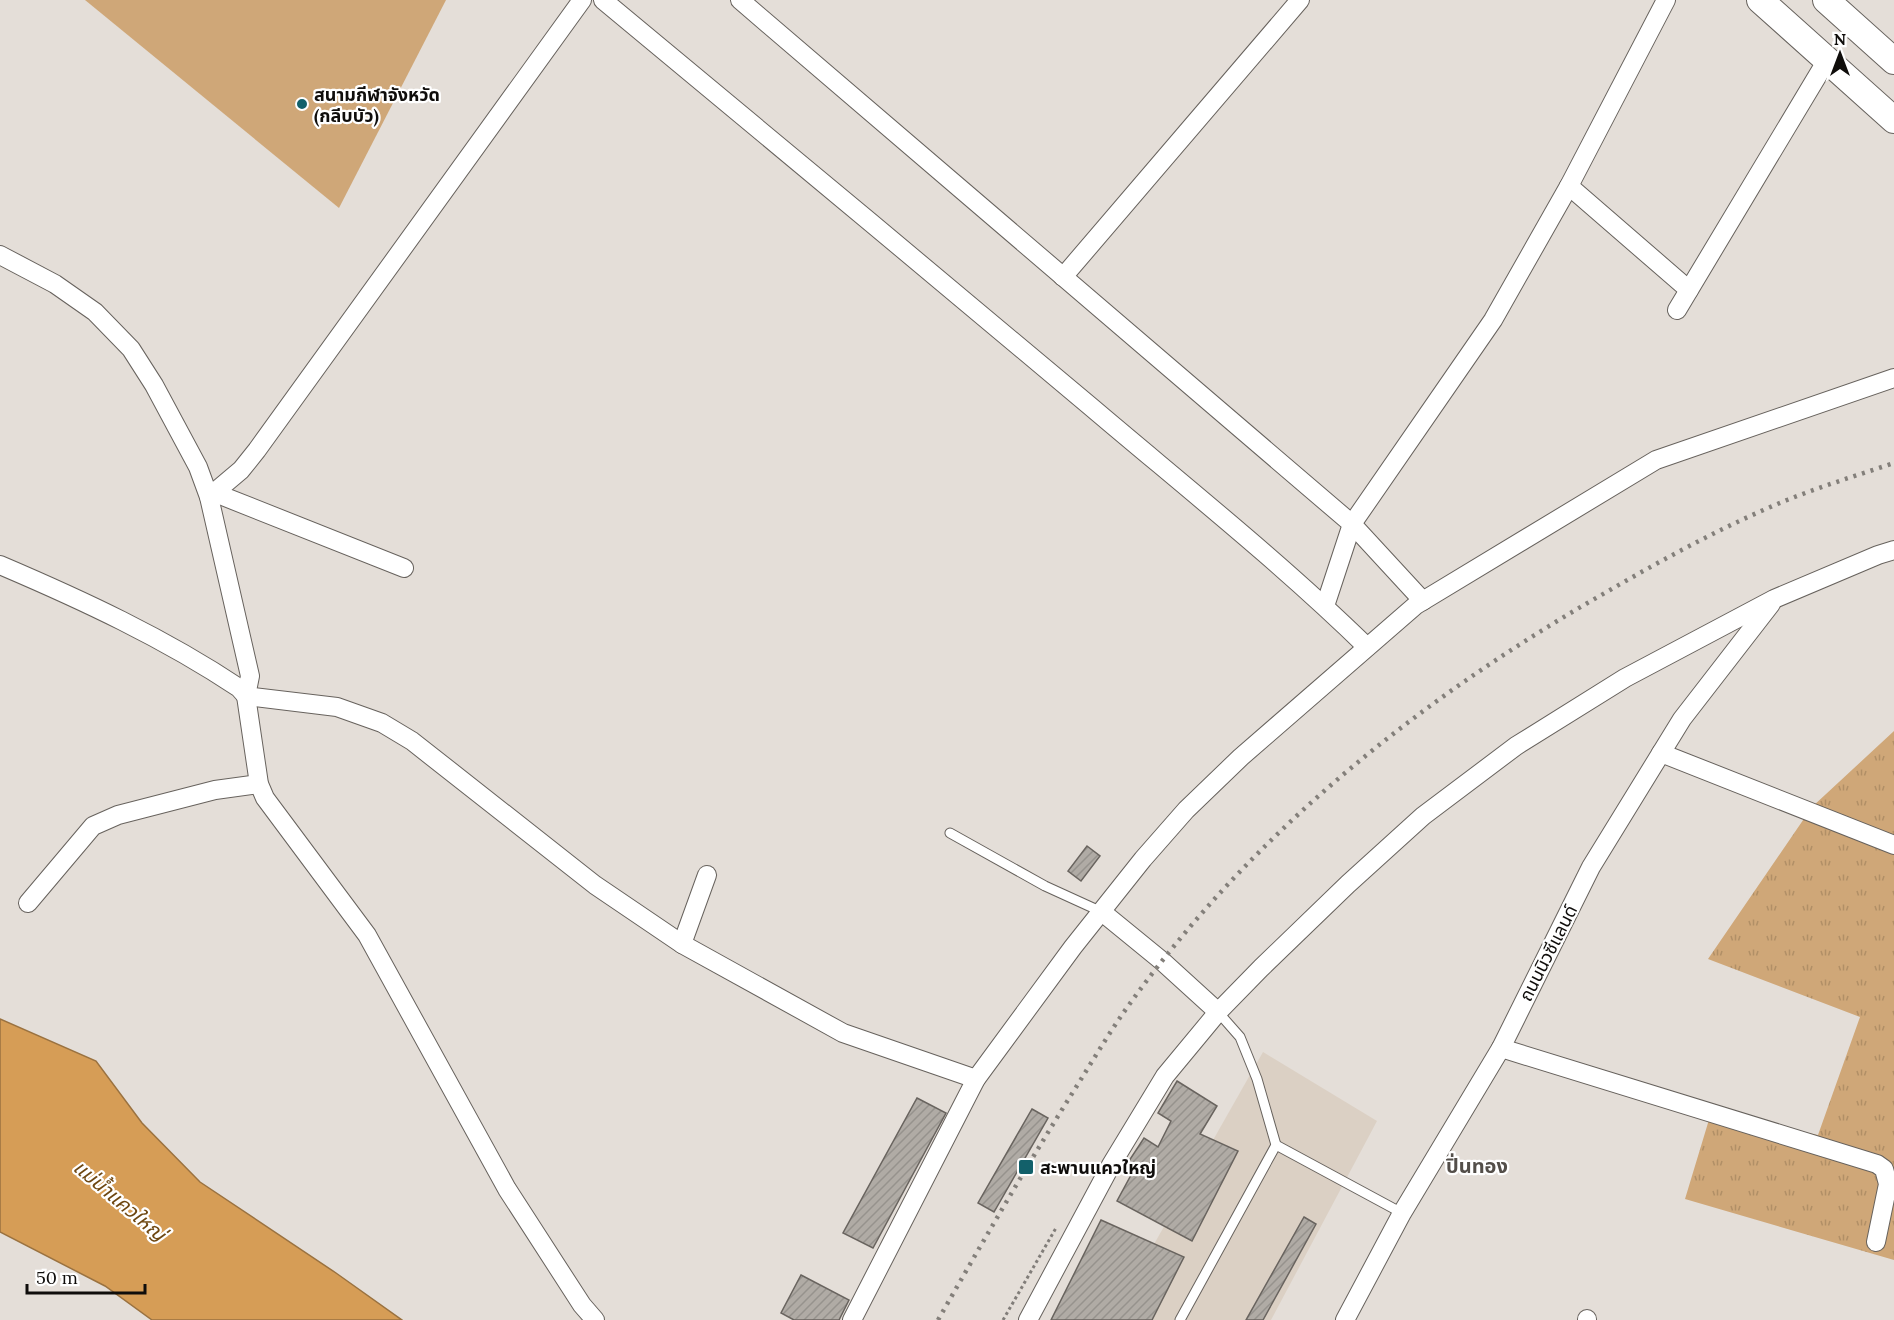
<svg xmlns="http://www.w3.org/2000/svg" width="1894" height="1320" font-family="Lora,'Noto Sans Thai',serif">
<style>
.built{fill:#dbd0c4}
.grass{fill:url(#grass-tufts)}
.green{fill:#cfa778}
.water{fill:#d69d56;stroke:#9a7240;stroke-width:1.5}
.building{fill:url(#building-hatch);stroke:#69645f;stroke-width:1.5}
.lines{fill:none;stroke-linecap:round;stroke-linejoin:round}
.service-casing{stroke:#67625d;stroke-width:11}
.minor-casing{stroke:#67625d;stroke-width:20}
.secondary-casing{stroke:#67625d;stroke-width:28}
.path{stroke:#817d79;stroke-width:3;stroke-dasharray:3 3;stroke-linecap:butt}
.service{stroke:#fff;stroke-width:9}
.minor{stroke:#fff;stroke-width:18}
.secondary{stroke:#fff;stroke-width:26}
.rail{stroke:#837f7a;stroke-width:4.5;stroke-dasharray:3 6;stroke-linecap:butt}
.poi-dot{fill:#12606a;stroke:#fff;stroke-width:2}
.labels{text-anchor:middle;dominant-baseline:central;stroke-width:4.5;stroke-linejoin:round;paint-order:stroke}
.poi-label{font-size:18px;font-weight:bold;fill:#0f0d0b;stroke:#fff;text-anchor:start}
.street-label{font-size:18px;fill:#0f0d0b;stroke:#fff}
.neighbourhood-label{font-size:20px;font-weight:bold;fill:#534e49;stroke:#fff}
.water-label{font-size:20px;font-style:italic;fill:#6e4711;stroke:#fff}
</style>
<defs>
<pattern id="grass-tufts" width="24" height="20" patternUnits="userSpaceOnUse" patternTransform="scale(1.5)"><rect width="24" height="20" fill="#cfa778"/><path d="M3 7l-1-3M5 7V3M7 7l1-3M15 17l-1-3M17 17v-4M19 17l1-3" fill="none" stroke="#b18f66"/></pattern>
<pattern id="building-hatch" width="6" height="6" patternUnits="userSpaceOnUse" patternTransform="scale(1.5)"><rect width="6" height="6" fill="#b0aba5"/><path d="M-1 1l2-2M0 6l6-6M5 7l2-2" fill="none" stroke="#96928d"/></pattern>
</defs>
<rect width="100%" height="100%" fill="#e4ded8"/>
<!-- built -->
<polygon class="built" points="1263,1052 1377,1121 1271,1320 1111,1320"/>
<!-- grass -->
<polygon class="grass" points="1894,731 1894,1260 1685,1199 1711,1113 1818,1135 1860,1017 1708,959 1812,807"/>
<!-- green -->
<polygon class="green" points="85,0 446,0 339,208"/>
<!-- water -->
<polygon class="water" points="0,1019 96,1061 142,1123 200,1182 336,1273 402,1320 152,1320 105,1286 0,1232"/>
<!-- building -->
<g class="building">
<polygon points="1087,846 1100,856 1081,881 1068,871"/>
<polygon points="1177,1081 1217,1106 1200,1134 1238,1151 1192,1241 1117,1201 1131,1175 1123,1170 1144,1138 1158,1147 1171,1121 1158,1113"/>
<polygon points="917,1098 946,1113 873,1248 843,1233"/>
<polygon points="1032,1109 1048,1118 994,1212 978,1203"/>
<polygon points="1304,1217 1316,1224 1263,1320 1246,1320"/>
<polygon points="1101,1220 1184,1257 1152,1320 1051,1320"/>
<polygon points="801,1275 849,1300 839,1320 794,1320 781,1313"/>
</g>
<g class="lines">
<!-- service casing -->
<g class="service-casing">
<g id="service">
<polyline points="950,833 1045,886 1102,912"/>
<polyline points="1276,1145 1402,1213"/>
<polyline points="1180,1320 1276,1145 1257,1079 1240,1037 1218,1012"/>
</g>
</g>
<!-- minor casing -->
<g class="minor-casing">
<g id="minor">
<path d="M603 0C766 135 928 270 1090 406 1183 485 1280 562 1367 647"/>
<polyline points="740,0 1352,524 1325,606"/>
<polyline points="1569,186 1689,290"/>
<polyline points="0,255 55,284 95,312 131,349 154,385 198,467 209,497 250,676 246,696 259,784 265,798 367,935 507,1189 582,1305 595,1320"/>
<polyline points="1063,277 1300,0"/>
<polyline points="1677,310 1827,60"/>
<polyline points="215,493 404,568"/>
<polyline points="209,497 241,470 257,450 582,0"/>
<path d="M0 565C82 600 164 638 239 688L246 696 337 707 382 723 412 741 595 885 682 944 843 1033 976 1079"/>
<polyline points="1423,601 1352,524 1493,320 1569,186 1666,0"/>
<polyline points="1661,753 1894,845"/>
<polyline points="28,903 93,826 118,815 215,790 259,784"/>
<polyline points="1102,912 1162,961 1218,1012"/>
<polyline points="682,944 707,875"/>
<polyline points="1501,1048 1877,1164 1884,1169 1888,1184 1876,1242"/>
<polyline points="852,1320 976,1079 1073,947 1143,859 1186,810 1241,757 1416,605 1656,460 1894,378"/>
<polyline points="1028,1320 1111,1165 1165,1076 1218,1012 1261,968 1348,884 1423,816 1516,746 1625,678 1774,599 1878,555 1894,550"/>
<polyline points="1345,1320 1402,1213 1501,1048 1591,867 1682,719 1771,604"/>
<polyline points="1587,1320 1587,1319"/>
</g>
</g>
<!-- secondary casing -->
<g class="secondary-casing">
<g id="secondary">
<polyline points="1760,0 1894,120"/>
<polyline points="1826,0 1894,61"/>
</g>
</g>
<!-- path -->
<polyline class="path" points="1003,1320 1056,1228"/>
<!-- service -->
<use href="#service" class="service"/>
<!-- minor -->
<use href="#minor" class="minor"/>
<!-- secondary -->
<use href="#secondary" class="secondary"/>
<!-- rail -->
<path class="rail" d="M938 1320C982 1243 1026 1167 1073 1092 1092 1062 1110 1031 1131 1002 1256 829 1425 695 1610 590 1667 557 1726 525 1787 500 1822 486 1858 475 1894 463"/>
</g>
<!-- markers -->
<g class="poi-dot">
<circle cx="302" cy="104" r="6"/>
<rect x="1018" y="1159" width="16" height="16" rx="3"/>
</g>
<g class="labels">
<!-- poi labels -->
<g class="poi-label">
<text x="314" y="94">สนามกีฬาจังหวัด<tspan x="314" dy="21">(กลีบบัว)</tspan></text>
<text x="1040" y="1167">สะพานแควใหญ่</text>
</g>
<!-- street labels -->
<g class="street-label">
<text transform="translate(1548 953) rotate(-63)">ถนนนิวซีแลนด์</text>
</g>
<!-- neighbourhood labels -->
<g class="neighbourhood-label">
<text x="1477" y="1165">ปิ่นทอง</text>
</g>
<!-- water labels -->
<g class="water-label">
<text transform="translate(120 1200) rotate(40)">แม่น้ำแควใหญ่</text>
</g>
</g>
<!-- north arrow -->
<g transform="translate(1840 54)" stroke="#ffffff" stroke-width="4.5" paint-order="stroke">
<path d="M0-4.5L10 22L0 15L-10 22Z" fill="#0f0d0b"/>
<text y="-9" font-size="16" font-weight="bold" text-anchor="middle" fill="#0f0d0b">N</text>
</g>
<!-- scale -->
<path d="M27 1284v9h118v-9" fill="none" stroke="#0f0d0b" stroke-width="3"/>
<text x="36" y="1284" font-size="18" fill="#0f0d0b" stroke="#ffffff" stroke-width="4.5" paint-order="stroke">50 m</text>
</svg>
